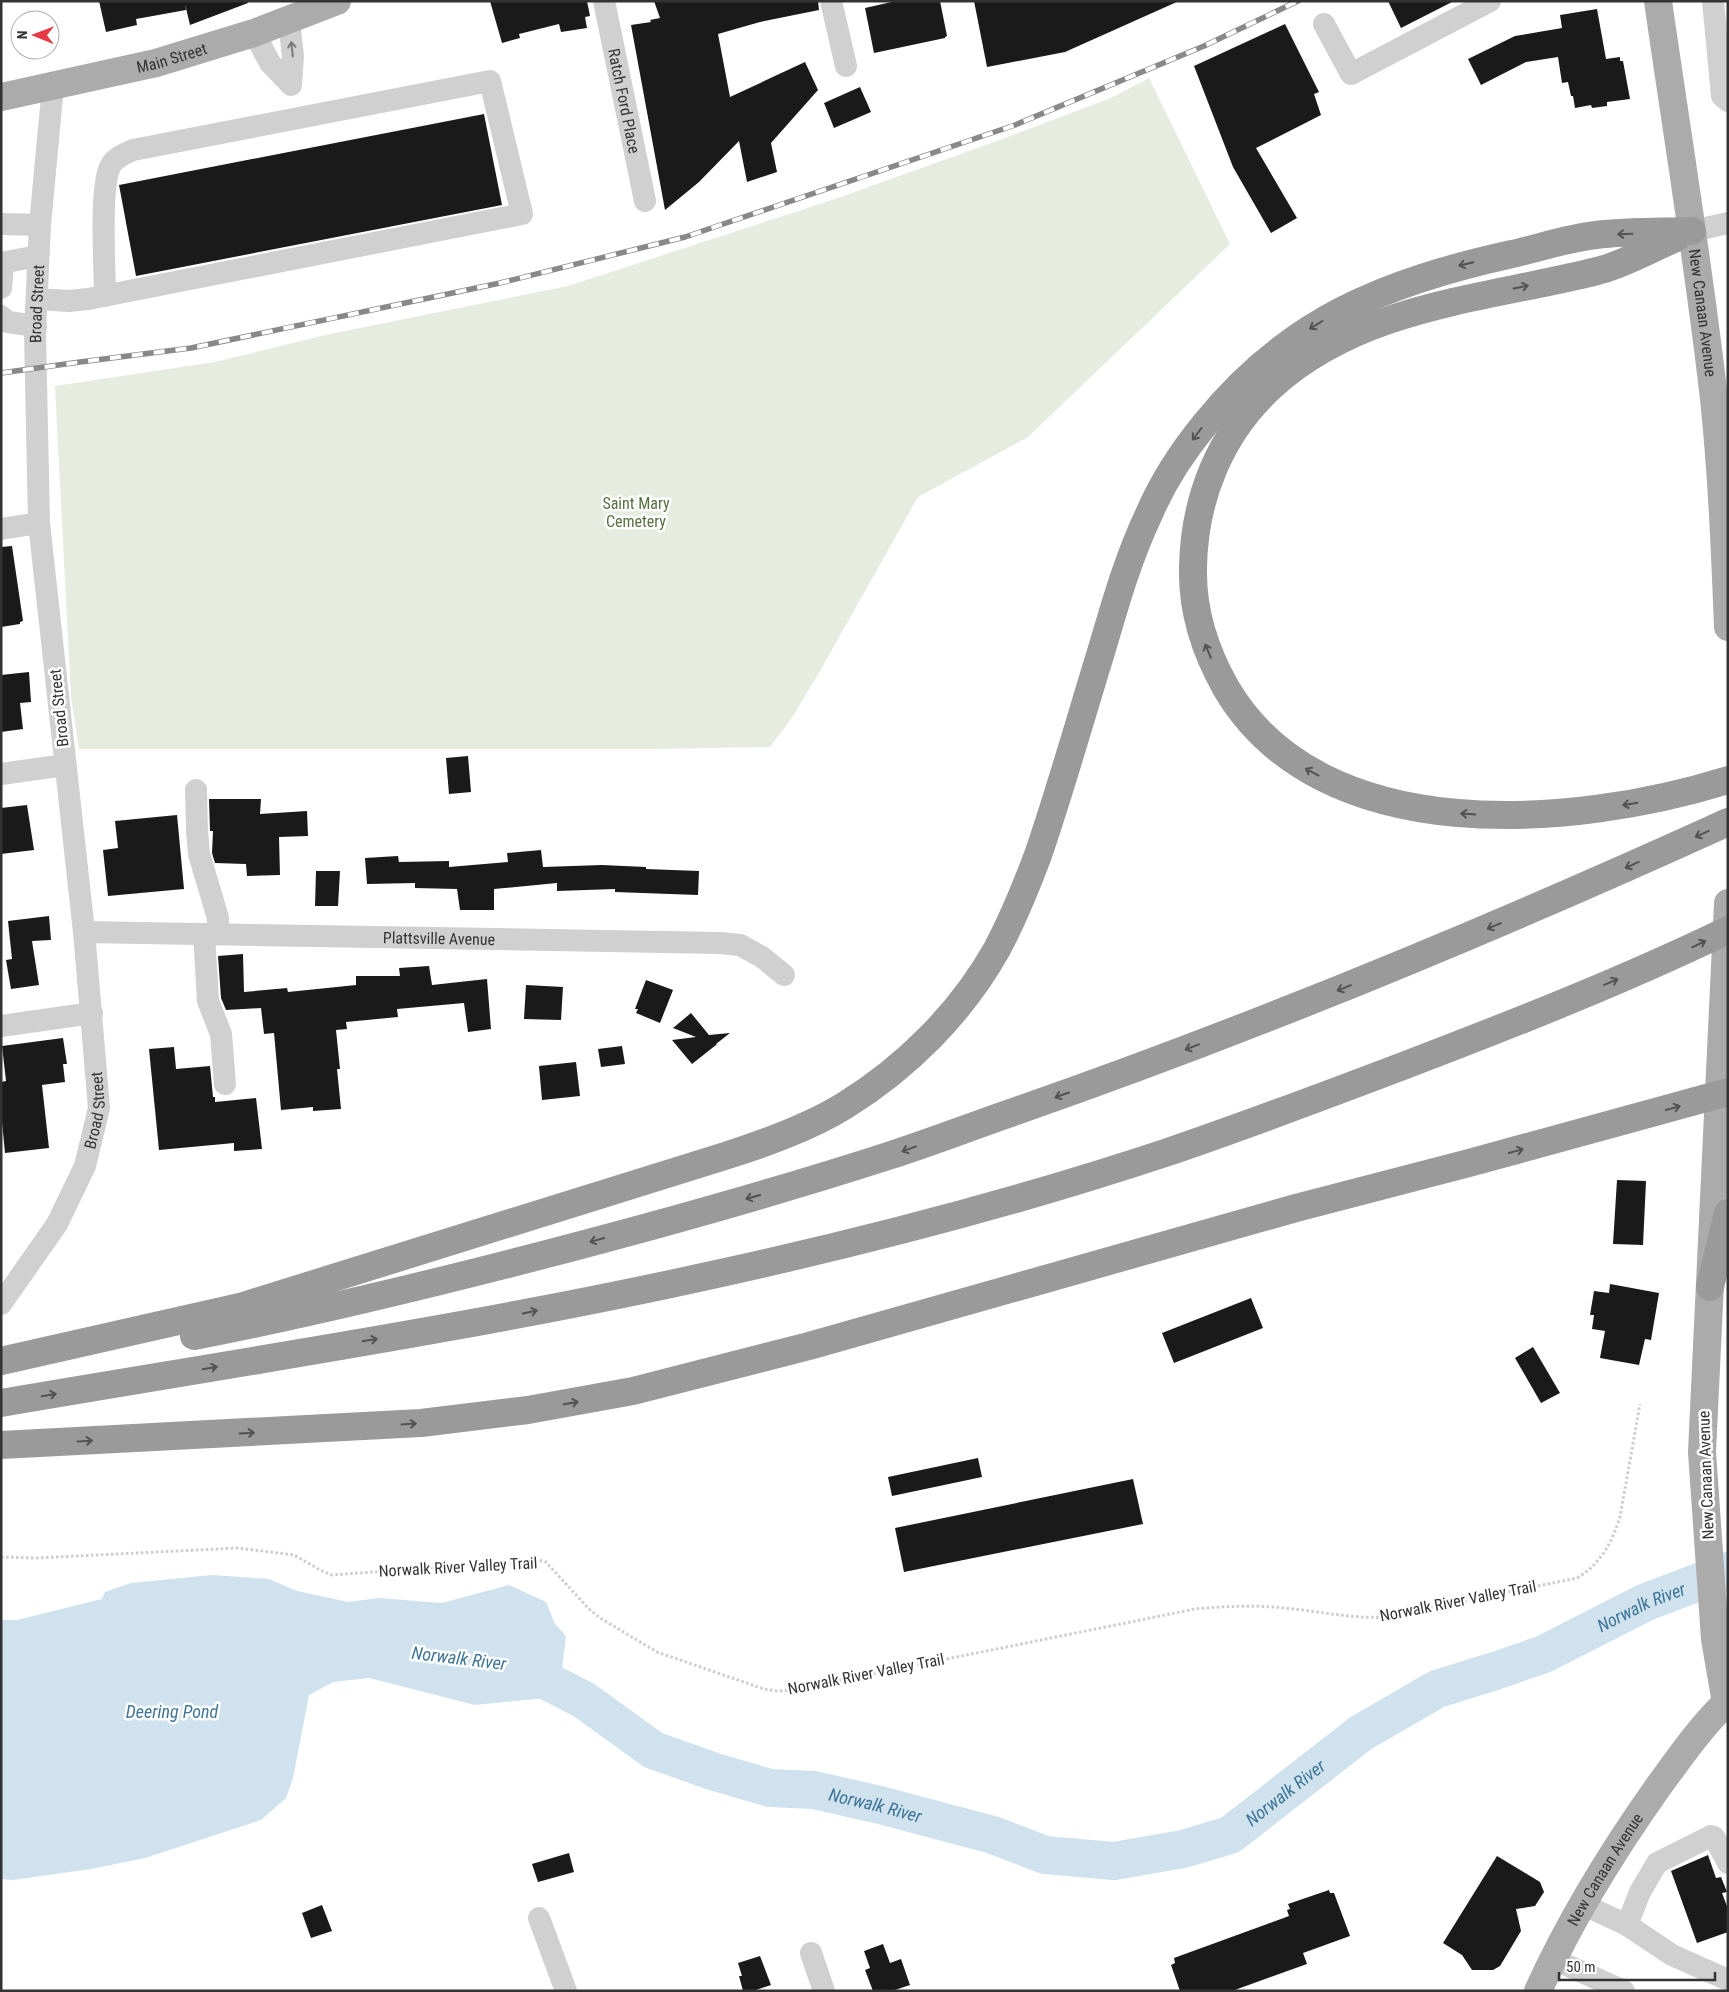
<svg xmlns="http://www.w3.org/2000/svg" width="1729" height="1992" font-family="'Roboto Condensed',sans-serif">
<style>
.green{fill:#e6ecdf}
.water{fill:#cfe2ee}
.lines{fill:none;stroke-linecap:round;stroke-linejoin:round}
.river{stroke:#cfe2ee;stroke-width:38}
.building{fill:#1a1a1a}
.path{stroke:#cdcdcd;stroke-width:3;stroke-dasharray:2.5 2.5;stroke-linecap:butt}
.minor{stroke:#d0d0d0;stroke-width:22}
.major{stroke:#ababab;stroke-width:28}
.highway{stroke:#9a9a9a;stroke-width:28}
.rail-casing{stroke:#888;stroke-width:5.5}
.rail{stroke:#fff;stroke-width:4;stroke-dasharray:11;stroke-linecap:butt}
.oneway{stroke:#7a7a7a}
.oneway2{stroke:#525252}
.labels{text-anchor:middle;dominant-baseline:central;stroke-width:5;stroke-linejoin:round;paint-order:stroke}
.street-label{font-size:16px;fill:#333;stroke:#fff}
.park-label{font-size:16px;fill:#56703f;stroke:#fff}
.water-label{font-size:18px;font-style:italic;fill:#3f7597;stroke:#fff}
</style>
<rect width="100%" height="100%" fill="#fff"/>
<!-- green -->
<polygon class="green" points="1149,78 1230,244 1028,437 918,497 820,671 793,716 770,747 657,749 79,749 71,697 55,386 215,362 325,335 568,286 835,199 997,141 1111,98"/>
<!-- water -->
<polygon class="water" points="212,1575 269,1579 297,1591 348,1602 379,1598 442,1603 509,1585 546,1602 555,1624 566,1636 562,1670 572,1680 584,1700 570,1709 545,1698 475,1705 369,1678 333,1682 309,1695 293,1778 286,1798 261,1820 145,1858 91,1869 13,1880 1,1879 1,1620 17,1620 102,1599 105,1592 131,1583"/>
<g class="lines">
<!-- river -->
<path class="river" id="s1" d="M539 1677 584 1700 653 1750 715 1772 770 1788 814 1790 880 1805 993 1835 1045 1855 1114 1861 1183 1849 1230 1835 1361 1733 1437 1689 1495 1671 1544 1654 1646 1602 1728 1571"/>
</g>
<!-- building -->
<g class="building">
<polygon points="99,1 247,1 248,3 190,25 185,4 186,10 136,19 137,25 106,32"/>
<polygon points="490,1 587,1 590,16 585,17 587,28 561,32 559,24 519,34 520,38 502,43"/>
<polygon points="654,1 818,1 819,10 760,22 718,34 730,97 805,62 818,90 771,143 777,172 747,182 739,141 699,182 665,210 631,25 651,22 650,20 660,18"/>
<polygon points="896,1 940,1 947,36 945,37 945,38 874,53 865,8"/>
<polygon points="974,1 1179,1 1065,52 987,67"/>
<polygon points="1388,1 1454,1 1401,28"/>
<polygon points="1597,9 1606,59 1620,57 1620,61 1623,61 1630,99 1607,102 1607,106 1592,108 1591,105 1575,108 1573,96 1571,96 1568,82 1562,83 1558,57 1526,62 1481,85 1468,59 1515,36 1562,28 1560,15"/>
<polygon points="1285,24 1319,92 1314,94 1321,115 1256,148 1297,218 1271,233 1233,167 1194,66"/>
<polygon points="860,87 871,112 834,128 824,103"/>
<polygon points="484,114 502,205 136,276 119,185"/>
<polygon points="12,546 23,621 20,622 20,624 1,627 1,547"/>
<polygon points="29,672 31,702 20,703 23,729 1,732 1,675"/>
<polygon points="468,756 471,792 449,794 446,758"/>
<polygon points="209,799 261,799 260,814 307,811 308,836 279,837 280,875 247,876 246,864 215,863 212,853 213,831 210,831"/>
<polygon points="27,805 34,850 1,854 1,808"/>
<polygon points="177,815 184,889 108,896 103,850 118,848 115,821"/>
<polygon points="541,850 543,867 602,865 646,867 646,869 699,871 698,895 615,892 615,889 557,891 557,883 494,889 494,910 460,910 457,889 415,888 415,883 367,884 365,858 398,856 399,862 449,861 449,867 508,862 507,853"/>
<polygon points="316,871 340,871 338,906 315,906"/>
<polygon points="49,916 51,940 32,941 39,985 11,989 6,960 12,959 8,921"/>
<polygon points="243,954 244,992 287,988 288,992 356,985 356,976 400,976 399,968 429,966 432,985 487,979 491,1029 468,1032 464,1003 397,1009 398,1017 346,1022 347,1029 336,1030 340,1069 337,1069 341,1109 313,1111 313,1107 281,1110 274,1033 264,1034 261,1008 226,1010 221,998 218,956"/>
<polygon points="646,980 673,990 660,1023 636,1013 638,1009 635,1009"/>
<polygon points="526,985 563,987 561,1020 524,1019"/>
<polygon points="691,1013 709,1035 730,1033 716,1044 717,1045 716,1045 692,1064 672,1040 696,1037 673,1028"/>
<polygon points="63,1038 67,1064 63,1064 65,1082 42,1085 49,1148 5,1153 1,1112 1,1082 6,1081 2,1046"/>
<polygon points="622,1046 625,1064 601,1067 598,1049"/>
<polygon points="174,1047 176,1069 210,1066 213,1097 215,1097 215,1102 256,1098 262,1149 234,1151 234,1143 159,1150 149,1049"/>
<polygon points="576,1062 580,1096 542,1100 539,1066"/>
<polygon points="1617,1180 1646,1181 1643,1245 1613,1244"/>
<polygon points="1610,1284 1659,1293 1651,1340 1645,1339 1639,1365 1600,1358 1605,1331 1592,1329 1594,1315 1590,1315 1594,1291 1609,1293"/>
<polygon points="1251,1298 1263,1328 1174,1363 1162,1333"/>
<polygon points="1533,1347 1560,1393 1541,1403 1515,1358"/>
<polygon points="978,1458 982,1477 892,1496 888,1477"/>
<polygon points="1133,1479 1143,1524 904,1572 895,1528"/>
<polygon points="569,1853 574,1872 538,1882 532,1864"/>
<polygon points="1708,1855 1716,1878 1721,1877 1727,1892 1722,1893 1728,1909 1728,1932 1697,1943 1671,1871"/>
<polygon points="1497,1856 1540,1882 1544,1892 1535,1906 1516,1909 1521,1931 1500,1966 1493,1970 1472,1970 1462,1955 1443,1943"/>
<polygon points="1329,1890 1330,1893 1334,1893 1350,1936 1303,1953 1307,1964 1232,1991 1180,1991 1171,1965 1175,1963 1174,1958 1289,1916 1287,1910 1290,1909 1288,1904"/>
<polygon points="322,1905 332,1931 311,1938 302,1913"/>
<polygon points="883,1944 890,1963 901,1959 910,1985 892,1991 873,1991 865,1970 870,1968 864,1951"/>
<polygon points="760,1956 771,1985 753,1991 743,1991 739,1976 742,1976 738,1963"/>
</g>
<g class="lines">
<!-- path -->
<path class="path" d="M1 1557 36 1558 238 1548 294 1555 322 1571 332 1575 538 1560 546 1562 588 1608 600 1618 657 1652 764 1689 777 1691 793 1690 1195 1609C1225 1606 1255 1605 1285 1608 1318 1611 1352 1619 1386 1617L1577 1578C1601 1564 1612 1542 1620 1517L1640 1404"/>
<!-- minor -->
<g class="minor">
<path id="s2" d="M604 1 645 201"/>
<polyline points="831,1 846,66"/>
<polyline points="1713,1 1722,96 1728,101"/>
<polyline points="1324,24 1351,74 1490,1"/>
<polyline points="254,33 270,63 291,85 293,56 289,21"/>
<polyline points="1,224 40,225"/>
<polyline points="1692,231 1728,223"/>
<polyline points="1,263 38,256"/>
<polyline points="1,288 3,263"/>
<path d="M37 299 69 301 88 299 522 214 490 81 133 150C124 154 116 157 111 165 99 184 105 270 105 296"/>
<polyline points="1,316 8,322 36,326"/>
<polyline points="1,529 39,523"/>
<polyline points="1,774 65,765"/>
<polyline points="196,790 197,831 199,854 218,918 217,934"/>
<path id="s3" d="M84 932 720 943 740 945 762 957 784 975"/>
<polyline points="204,934 208,1001 221,1034 225,1084"/>
<polyline points="1,1026 92,1013"/>
<path id="s4" d="M1 1304 57 1224 85 1166 99 1108 84 932 39 523 35 333 40 225 53 86"/>
<polyline points="1582,1904 1627,1925 1672,1955 1728,1980"/>
<polyline points="539,1918 566,1991"/>
<polyline points="1627,1925 1640,1892 1657,1863 1711,1836 1714,1837 1728,1863"/>
<polyline points="811,1953 824,1991"/>
<polyline points="1553,1959 1624,1991"/>
</g>
<!-- major -->
<g class="major">
<path id="s5" d="M1658 1C1677 134 1699 266 1714 399 1722 475 1725 551 1728 627"/>
<path id="s6" d="M1 97 156 63 254 33 337 1"/>
<polyline points="1726,1703 1715,1639 1702,1452 1728,903"/>
<path id="s7" d="M1538 1991C1571 1918 1612 1852 1658 1787 1680 1757 1701 1726 1728 1701"/>
</g>
<!-- highway -->
<g class="highway">
<path d="M1676 238C1652 248 1623 265 1597 271 1486 299 1361 305 1272 386 1220 433 1194 499 1193 568 1192 610 1205 651 1226 688 1321 850 1574 828 1728 780"/>
<polyline points="1710,1287 1728,1213"/>
<path d="M194 1336C298 1316 402 1291 504 1265 633 1232 761 1197 888 1156 932 1142 975 1125 1019 1110 1260 1026 1495 928 1728 822"/>
<path d="M1 1361 240 1307 725 1156C766 1143 808 1128 844 1106 907 1067 961 1013 997 949 1013 919 1026 887 1038 855 1061 788 1080 720 1101 652 1115 605 1128 558 1149 514 1163 481 1183 451 1205 424 1289 320 1385 282 1512 254 1539 248 1568 238 1596 235 1627 231 1660 232 1692 231"/>
<path d="M1 1403C241 1362 483 1326 721 1273 871 1240 1020 1201 1165 1153 1245 1126 1324 1096 1403 1066 1513 1024 1622 981 1728 930"/>
<polyline points="1,1445 421,1423 528,1410 633,1391 809,1346 1296,1208 1469,1163 1728,1092"/>
</g>
<!-- rail casing -->
<g class="rail-casing">
<polyline id="rail" points="1,373 80,362 191,348 500,283 685,237 1015,125 1204,46 1298,1"/>
</g>
<!-- rail -->
<use href="#rail" class="rail"/>
</g>
<!-- one-way arrows -->
<defs><path id="oneway-shaft" d="M-6 0H5M1.5-3L5.5 0L1.5 3" fill="none" stroke-width="1.6" stroke-linecap="round" stroke-linejoin="round" transform="scale(1.25)"/></defs>
<use class="oneway" href="#oneway-shaft" transform="translate(292 49) rotate(-96)"/>
<g class="oneway2">
<use href="#oneway-shaft" transform="translate(1625 234) rotate(178)"/>
<use href="#oneway-shaft" transform="translate(1466 264) rotate(166)"/>
<use href="#oneway-shaft" transform="translate(1521 287) rotate(-12)"/>
<use href="#oneway-shaft" transform="translate(1316 325) rotate(148)"/>
<use href="#oneway-shaft" transform="translate(1197 434) rotate(127)"/>
<use href="#oneway-shaft" transform="translate(1208 651) rotate(-113)"/>
<use href="#oneway-shaft" transform="translate(1312 772) rotate(-152)"/>
<use href="#oneway-shaft" transform="translate(1630 804) rotate(171)"/>
<use href="#oneway-shaft" transform="translate(1468 814) rotate(-176)"/>
<use href="#oneway-shaft" transform="translate(1702 834) rotate(156)"/>
<use href="#oneway-shaft" transform="translate(1632 865) rotate(156)"/>
<use href="#oneway-shaft" transform="translate(1494 926) rotate(157)"/>
<use href="#oneway-shaft" transform="translate(1699 944) rotate(-26)"/>
<use href="#oneway-shaft" transform="translate(1611 982) rotate(-23)"/>
<use href="#oneway-shaft" transform="translate(1344 988) rotate(158)"/>
<use href="#oneway-shaft" transform="translate(1192 1047) rotate(159)"/>
<use href="#oneway-shaft" transform="translate(1062 1095) rotate(161)"/>
<use href="#oneway-shaft" transform="translate(1673 1108) rotate(-15)"/>
<use href="#oneway-shaft" transform="translate(909 1149) rotate(160)"/>
<use href="#oneway-shaft" transform="translate(1516 1151) rotate(-15)"/>
<use href="#oneway-shaft" transform="translate(753 1197) rotate(164)"/>
<use href="#oneway-shaft" transform="translate(597 1240) rotate(165)"/>
<use href="#oneway-shaft" transform="translate(530 1312) rotate(-11)"/>
<use href="#oneway-shaft" transform="translate(370 1340) rotate(-10)"/>
<use href="#oneway-shaft" transform="translate(210 1368) rotate(-10)"/>
<use href="#oneway-shaft" transform="translate(49 1395) rotate(-10)"/>
<use href="#oneway-shaft" transform="translate(571 1403) rotate(-10)"/>
<use href="#oneway-shaft" transform="translate(409 1424) rotate(-4)"/>
<use href="#oneway-shaft" transform="translate(247 1433) rotate(-3)"/>
<use href="#oneway-shaft" transform="translate(85 1441) rotate(-3)"/>
</g>
<g class="labels">
<!-- street labels -->
<g class="street-label">
<text stroke="none"><textPath href="#s6" startOffset="175">Main Street</textPath></text>
<text stroke="none"><textPath href="#s2" startOffset="102">Ratch Ford Place</textPath></text>
<text stroke="none"><textPath href="#s4" startOffset="1029">Broad Street</textPath></text>
<text stroke="none"><textPath href="#s5" startOffset="315">New Canaan Avenue</textPath></text>
<text transform="translate(59 708) rotate(-96)">Broad Street</text>
<text stroke="none"><textPath href="#s3" startOffset="355">Plattsville Avenue</textPath></text>
<text stroke="none"><textPath href="#s4" startOffset="219">Broad Street</textPath></text>
<text transform="translate(1706 1475) rotate(-92)">New Canaan Avenue</text>
<text transform="translate(458 1567) rotate(-3)">Norwalk River Valley Trail</text>
<text transform="translate(1458 1601) rotate(-11)">Norwalk River Valley Trail</text>
<text transform="translate(866 1674) rotate(-11)">Norwalk River Valley Trail</text>
<text stroke="none"><textPath href="#s7" startOffset="139">New Canaan Avenue</textPath></text>
</g>
<!-- park labels -->
<g class="park-label">
<text x="636" y="503">Saint Mary<tspan x="636" dy="18">Cemetery</tspan></text>
</g>
<!-- water labels -->
<g class="water-label">
<text stroke="none"><textPath href="#s1" startOffset="1206">Norwalk River</textPath></text>
<text transform="translate(459 1658) rotate(7)">Norwalk River</text>
<text x="172" y="1711">Deering Pond</text>
<text stroke="none"><textPath href="#s1" startOffset="801">Norwalk River</textPath></text>
<text stroke="none"><textPath href="#s1" startOffset="366">Norwalk River</textPath></text>
</g>
</g>
<!-- border -->
<rect width="1729" height="1992" fill="none" stroke="#333333" stroke-width="5"/>
<!-- north arrow -->
<g transform="translate(35 35) rotate(271)"><circle r="24" fill="#ffffff" stroke="#adadad"/>
<path d="M0-4L9 19L0 12L-9 19Z" fill="#e63946"/>
<text y="-8" font-size="14" font-weight="bold" text-anchor="middle" fill="#333333">N</text>
</g>
<!-- scale -->
<path d="M1559 1972v8h156v-8" fill="none" stroke="#333333" stroke-width="2.5"/>
<text x="1566" y="1972" font-size="15" fill="#333333" stroke="#ffffff" stroke-width="4" paint-order="stroke">50 m</text>
</svg>
